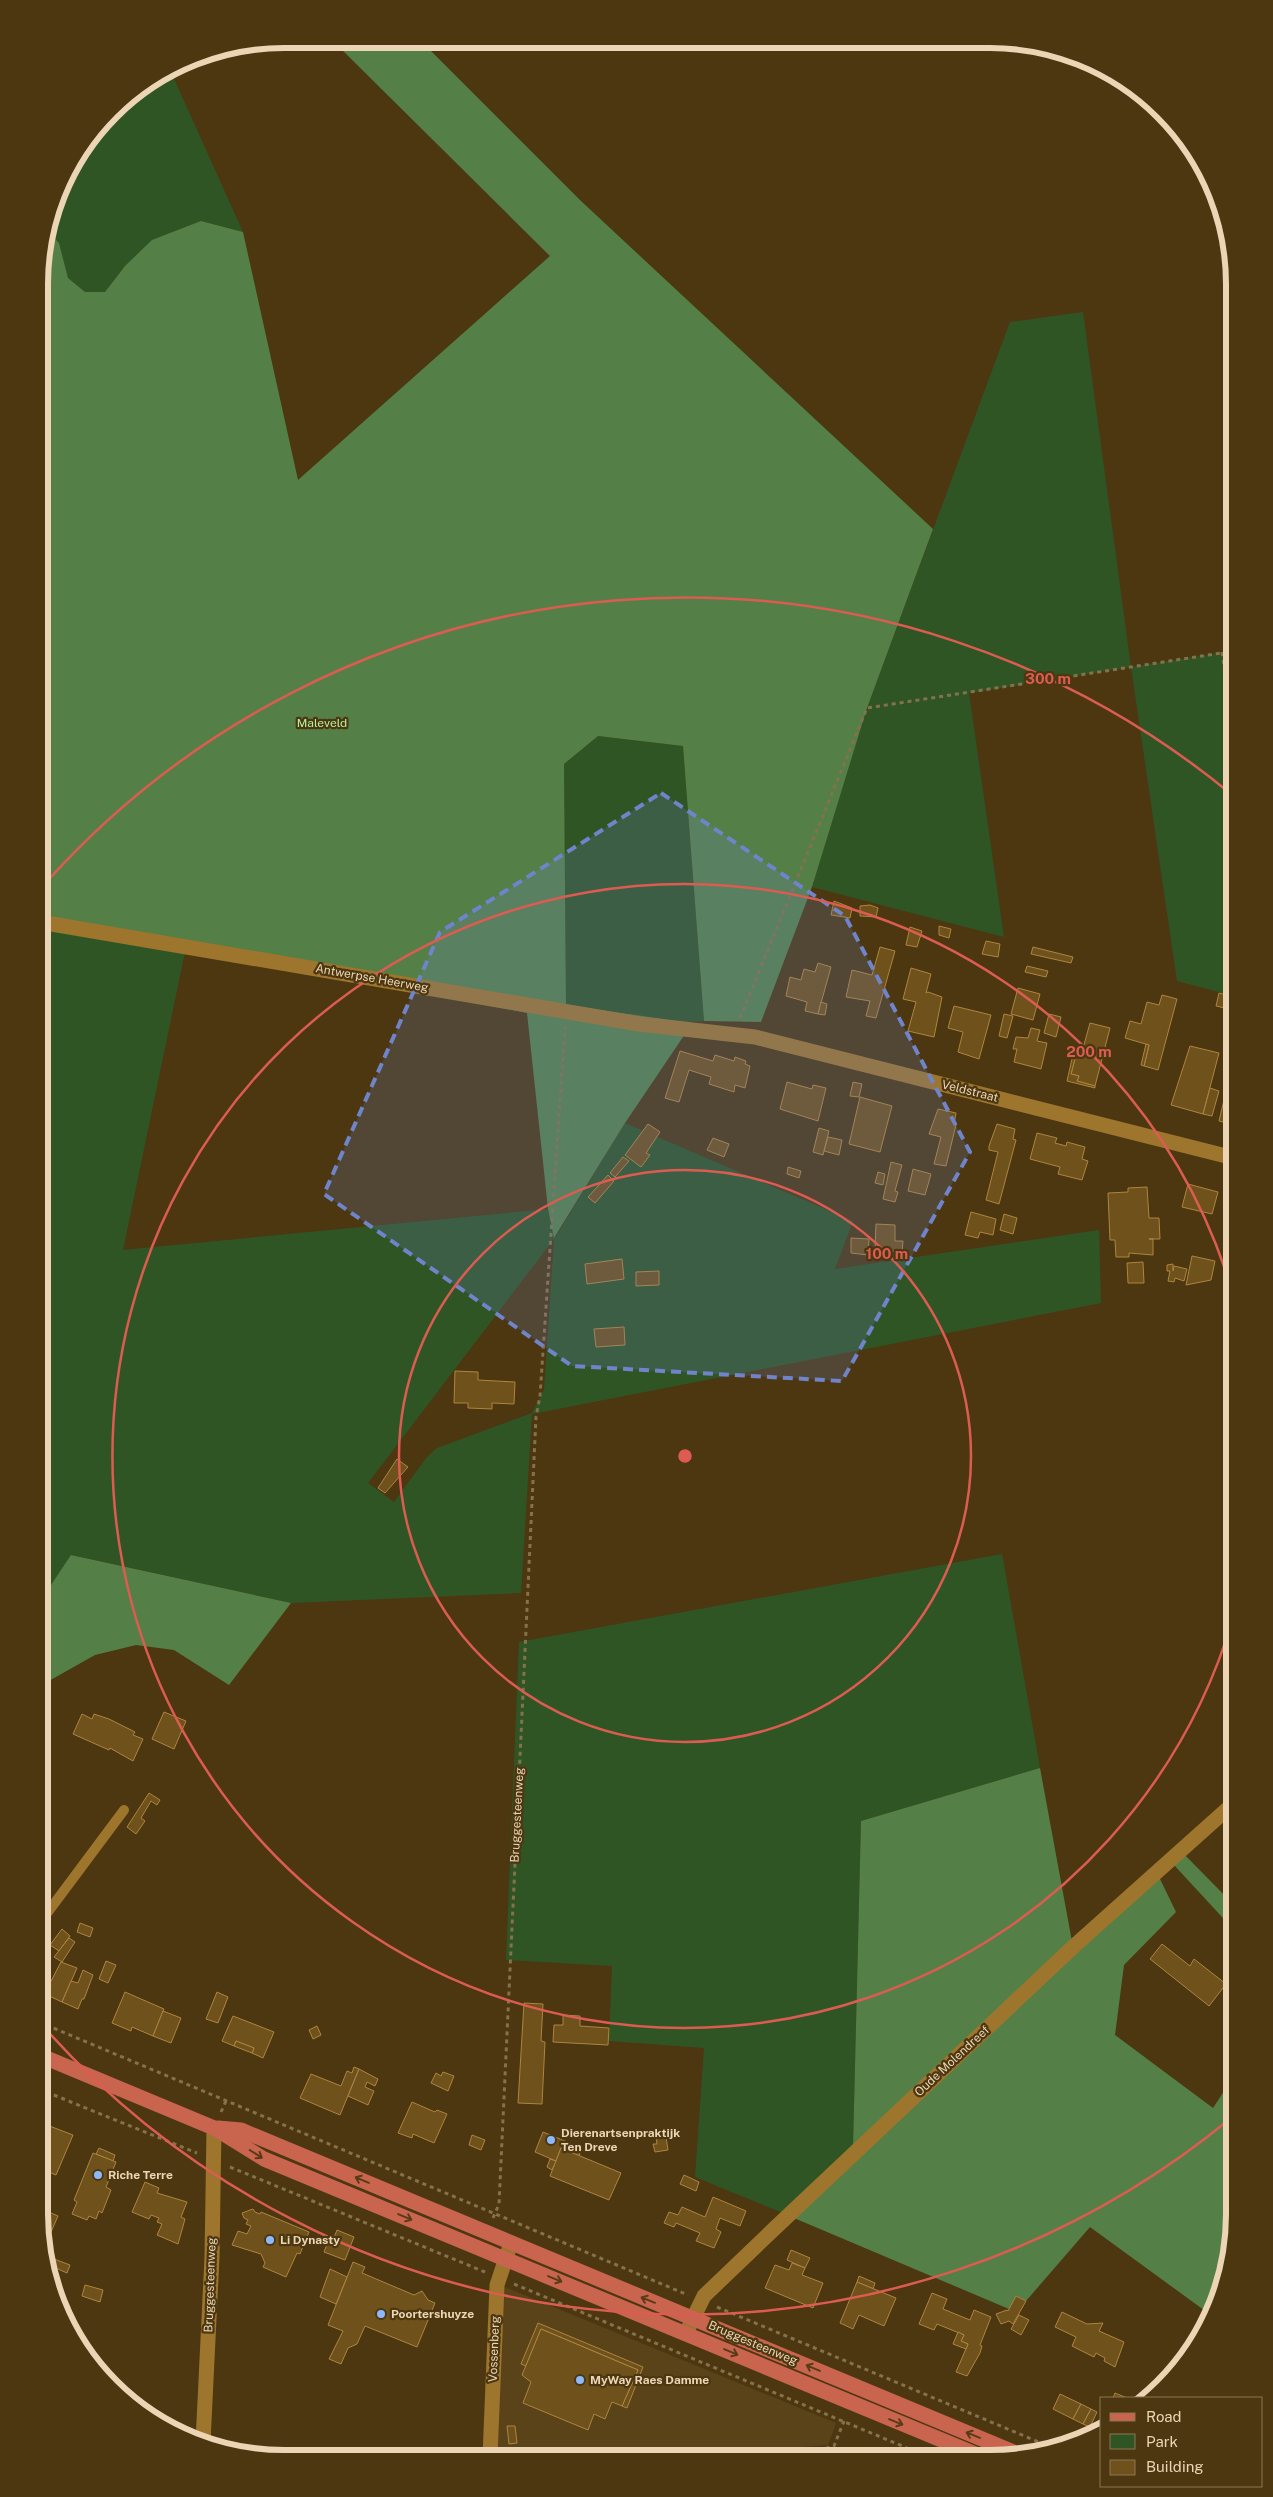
<svg xmlns="http://www.w3.org/2000/svg" width="1273" height="2497" font-family="'Public Sans',sans-serif">
<style>
.built{fill:#5a4318}
.green{fill:#305525;fill-rule:evenodd}
.forest{fill:#548047}
.building{fill:#6f511b;stroke:#ae853f}
.lines{fill:none;stroke-linecap:round;stroke-linejoin:round}
.path{stroke:#86714d;stroke-width:3;stroke-dasharray:4 4;stroke-linecap:butt}
.service{stroke:#9d752d;stroke-width:10}
.minor{stroke:#9d752d;stroke-width:15}
.primary{stroke:#c9644e;stroke-width:15}
.oneway{stroke:#583c17}
.marked{fill:#6f84ca;fill-opacity:0.2;stroke:#6f84ca;stroke-width:4;stroke-dasharray:10 6;stroke-linejoin:round}
.ring{fill:none;stroke:#dc5c52;stroke-width:2.5}
.poi-dot{fill:#8db9fc;stroke:#4c3711;stroke-width:2}
.labels{text-anchor:middle;dominant-baseline:central;stroke-width:4.5;stroke-linejoin:round;paint-order:stroke}
.park-label{font-size:12px;fill:#b2f29f;stroke:#4c3711}
.street-label{font-size:12px;fill:#ebd5b4;stroke:#4c3711}
.poi-label{font-size:12px;font-weight:bold;fill:#ebd5b4;stroke:#4c3711;text-anchor:start}
.rim{fill:none;stroke:#ebd5b4;stroke-width:6}
.centre{fill:#dc5c52;stroke:#4c3711;stroke-width:2.5}
.ring-label{font-size:15px;text-anchor:middle;font-weight:bold;fill:#dc5c52;stroke:#4c3711;stroke-width:4.5;stroke-linejoin:round;paint-order:stroke}
</style>
<rect width="100%" height="100%" fill="#4c3711"/>
<!-- built -->
<polygon class="built" points="505,2287 836,2423 828,2445 773,2449 772,2458 636,2457 636,2451 572,2457 495,2457 501,2298"/>
<!-- green -->
<g class="green">
<polygon points="170,70 243,232 201,221 125,266 105,292 85,292 68,278 59,243 47,230 64,175 122,100"/>
<polygon points="1083,312 1131,667 1231,651 1234,670 1234,996 1177,981 1131,667 969,693 1004,937 812,887 867,708 1010,322"/>
<polygon points="598,736 683,746 704,1021 685,1022 566,1005 564,764"/>
<path d="M40 922 186 947 123 1250 548 1209 555 1238 625 1123 853 1221 835 1269 1099 1230 1101 1303 532 1414 521 1593 291 1603 72 1555 39 1603ZM554 1239 544 1390 532 1413 437 1448 427 1457 394 1502 368 1483Z"/>
<polygon points="1002,1554 1040,1768 861,1821 853,2148 783,2213 695,2177 704,2048 609,2041 612,1966 506,1960 519,1642"/>
</g>
<!-- forest -->
<g class="forest">
<polygon points="331,39 420,40 581,201 933,529 867,708 812,887 761,1022 704,1021 683,746 598,736 564,764 566,1005 685,1022 683,1037 625,1123 554,1238 548,1209 527,1013 186,947 40,922 41,251 47,230 59,243 68,278 85,292 105,292 125,266 152,240 201,221 243,232 298,480 550,256"/>
<polygon points="71,1555 291,1603 229,1685 174,1650 136,1645 95,1655 47,1682 39,1697 39,1603"/>
<polygon points="1040,1768 1073,1947 1152,1870 1160,1879 1176,1912 1124,1965 1115,2035 1213,2108 1234,2076 1234,2230 1216,2307 1184,2363 1164,2381 1208,2313 1090,2227 1026,2301 1016,2296 1009,2309 794,2218 853,2148 861,1821"/>
<polygon points="1177,1847 1234,1905 1234,1930 1174,1865"/>
</g>
<!-- building -->
<g class="building">
<polygon points="834,901 852,908 850,918 831,915"/>
<polygon points="870,905 878,908 876,917 860,916 860,906"/>
<polygon points="939,926 951,929 949,938 939,935"/>
<polygon points="910,927 922,931 917,947 906,945"/>
<polygon points="986,941 1000,944 998,957 982,954"/>
<polygon points="880,947 895,951 876,1018 866,1016 870,1001 846,997 852,970 872,975"/>
<polygon points="1033,947 1073,957 1071,963 1031,954"/>
<polygon points="818,963 831,967 818,1014 805,1011 807,1002 786,996 790,977 801,980 804,969 815,972"/>
<polygon points="1027,966 1048,971 1046,977 1025,972"/>
<polygon points="911,968 931,974 926,993 928,992 942,997 934,1037 908,1031 916,1002 903,999"/>
<polygon points="1018,988 1040,994 1033,1020 1011,1014"/>
<polygon points="1219,993 1234,997 1234,1010 1216,1006"/>
<polygon points="1162,995 1177,999 1158,1070 1144,1066 1149,1045 1125,1038 1130,1021 1141,1024 1147,1002 1159,1005"/>
<polygon points="821,1002 827,1004 825,1015 818,1014"/>
<polygon points="954,1006 991,1015 979,1059 958,1052 963,1032 948,1028"/>
<polygon points="1004,1014 1013,1016 1007,1038 999,1036"/>
<polygon points="1049,1014 1061,1017 1056,1037 1044,1033"/>
<polygon points="1090,1023 1110,1028 1095,1086 1077,1081 1079,1076 1071,1074 1077,1051 1082,1052"/>
<polygon points="1031,1028 1040,1030 1037,1041 1047,1043 1041,1069 1014,1062 1017,1049 1013,1049 1016,1037 1028,1038"/>
<polygon points="1146,1044 1149,1045 1144,1066 1141,1065"/>
<polygon points="1190,1046 1219,1053 1203,1114 1171,1105"/>
<polygon points="1074,1050 1077,1051 1071,1074 1079,1076 1077,1081 1095,1086 1095,1088 1067,1081"/>
<polygon points="680,1051 713,1061 715,1055 734,1061 735,1057 746,1061 745,1064 750,1066 745,1088 735,1085 734,1092 709,1084 711,1077 689,1070 679,1102 665,1098"/>
<polygon points="1230,1079 1234,1080 1234,1122 1229,1120 1232,1107 1223,1104"/>
<polygon points="787,1082 812,1089 813,1085 826,1088 818,1121 780,1109"/>
<polygon points="853,1082 862,1084 859,1097 850,1096"/>
<polygon points="1210,1088 1219,1091 1212,1116 1203,1114"/>
<polygon points="860,1097 892,1106 880,1152 849,1144"/>
<polygon points="1223,1104 1232,1107 1229,1120 1234,1122 1234,1125 1219,1121"/>
<polygon points="938,1109 956,1113 954,1124 956,1125 946,1166 934,1164 941,1137 929,1134"/>
<polygon points="648,1124 660,1132 646,1153 650,1155 641,1167 625,1155"/>
<polygon points="997,1124 1015,1129 1013,1139 1016,1140 999,1204 986,1200 998,1152 989,1150 989,1146"/>
<polygon points="819,1128 829,1131 823,1155 813,1152"/>
<polygon points="1037,1133 1057,1138 1055,1143 1066,1146 1067,1142 1085,1147 1082,1159 1088,1161 1082,1180 1058,1174 1060,1167 1030,1159"/>
<polygon points="828,1137 842,1140 839,1155 824,1151"/>
<polygon points="713,1138 729,1144 724,1157 707,1150"/>
<polygon points="623,1157 629,1161 615,1177 610,1173"/>
<polygon points="891,1162 902,1165 895,1191 898,1192 895,1202 883,1199"/>
<polygon points="788,1167 801,1171 799,1178 787,1174"/>
<polygon points="913,1169 931,1174 925,1195 908,1191"/>
<polygon points="878,1172 885,1174 883,1185 875,1183"/>
<polygon points="608,1175 614,1181 595,1203 588,1197"/>
<polygon points="1188,1184 1218,1192 1212,1214 1182,1207"/>
<polygon points="1147,1187 1149,1218 1159,1218 1160,1239 1149,1239 1153,1239 1153,1255 1129,1253 1129,1257 1116,1257 1115,1240 1110,1240 1108,1193 1128,1192 1128,1188"/>
<polygon points="971,1212 996,1219 993,1235 980,1232 978,1238 965,1235"/>
<polygon points="1004,1214 1017,1218 1013,1234 1000,1230"/>
<polygon points="876,1224 895,1225 895,1241 903,1241 902,1252 875,1250"/>
<polygon points="851,1238 869,1239 868,1255 851,1253"/>
<polygon points="1192,1256 1215,1261 1211,1280 1186,1285"/>
<polygon points="622,1259 624,1279 587,1284 585,1264"/>
<polygon points="1143,1262 1144,1283 1128,1283 1127,1263"/>
<polygon points="1173,1264 1173,1271 1174,1266 1187,1269 1184,1281 1175,1278 1174,1282 1168,1281 1170,1271 1167,1271 1167,1265"/>
<polygon points="659,1271 659,1285 636,1286 636,1272"/>
<polygon points="624,1327 625,1345 596,1347 594,1329"/>
<polygon points="455,1371 478,1372 478,1380 515,1382 514,1404 492,1403 492,1409 468,1408 468,1403 454,1403"/>
<polygon points="397,1459 408,1467 385,1493 378,1488"/>
<polygon points="164,1712 186,1721 174,1749 152,1739"/>
<polygon points="82,1714 92,1719 94,1714 109,1719 135,1732 133,1735 143,1739 133,1761 110,1748 109,1750 73,1734"/>
<polygon points="149,1793 160,1800 157,1805 151,1801 141,1818 145,1821 136,1834 127,1827"/>
<polygon points="80,1923 93,1928 90,1937 77,1932"/>
<polygon points="62,1929 70,1936 59,1951 50,1945"/>
<polygon points="69,1938 75,1942 62,1962 54,1957"/>
<polygon points="1162,1944 1190,1966 1194,1959 1226,1984 1209,2006 1150,1959"/>
<polygon points="39,1949 46,1955 39,1964"/>
<polygon points="106,1961 116,1965 108,1983 99,1979"/>
<polygon points="61,1962 77,1968 62,2002 47,1995 51,1985 49,1985"/>
<polygon points="83,1970 93,1975 84,1999 82,1999 78,2009 62,2002 71,1981 78,1983"/>
<polygon points="125,1992 164,2009 153,2036 132,2027 131,2031 112,2023"/>
<polygon points="217,1992 228,1997 218,2023 206,2019"/>
<polygon points="524,2003 543,2004 541,2041 545,2042 542,2104 518,2103"/>
<polygon points="163,2011 181,2018 171,2043 153,2036"/>
<polygon points="563,2015 580,2016 580,2026 609,2028 608,2045 553,2042 554,2025 563,2025"/>
<polygon points="233,2016 274,2032 263,2058 252,2053 254,2048 236,2041 234,2046 222,2041"/>
<polygon points="317,2026 321,2035 313,2039 309,2030"/>
<polygon points="236,2041 254,2048 252,2053 234,2046"/>
<polygon points="354,2067 359,2069 340,2115 300,2098 311,2074 341,2086 347,2071 352,2073"/>
<polygon points="359,2069 378,2079 375,2086 367,2082 365,2087 374,2091 368,2105 348,2096"/>
<polygon points="443,2072 454,2076 448,2091 431,2083 436,2073 441,2076"/>
<polygon points="412,2102 435,2112 437,2110 447,2114 434,2143 413,2134 412,2138 398,2133"/>
<polygon points="39,2122 73,2135 56,2175 39,2168"/>
<polygon points="543,2132 582,2148 579,2156 561,2148 556,2161 535,2152"/>
<polygon points="472,2135 485,2140 481,2150 469,2145"/>
<polygon points="663,2135 666,2137 668,2150 655,2152 653,2144 657,2144 656,2137"/>
<polygon points="99,2148 115,2155 113,2161 96,2154"/>
<polygon points="561,2148 621,2173 609,2200 550,2176"/>
<polygon points="93,2153 116,2162 106,2187 111,2190 102,2213 99,2211 96,2219 89,2216 87,2220 72,2214 77,2202 74,2200"/>
<polygon points="550,2159 556,2161 552,2170 547,2167"/>
<polygon points="684,2175 699,2182 696,2191 680,2184"/>
<polygon points="145,2182 159,2188 157,2193 187,2202 181,2217 185,2219 178,2244 157,2235 162,2224 157,2222 159,2218 151,2215 149,2219 132,2212"/>
<polygon points="713,2197 746,2211 740,2226 720,2218 716,2229 721,2232 714,2248 696,2241 700,2233 676,2223 674,2227 664,2223 669,2212 678,2215 682,2207 705,2217"/>
<polygon points="253,2209 255,2212 260,2214 261,2212 309,2232 300,2254 297,2253 286,2277 263,2267 265,2263 261,2254 232,2245 238,2231 247,2234 251,2226 246,2224 248,2220 244,2218 242,2213"/>
<polygon points="51,2213 58,2216 44,2248 40,2221 47,2224"/>
<polygon points="337,2230 354,2237 345,2260 324,2252 329,2239 333,2240"/>
<polygon points="791,2250 810,2258 805,2268 787,2260"/>
<polygon points="54,2259 70,2265 67,2273 51,2266"/>
<polygon points="353,2262 365,2267 362,2273 414,2295 422,2291 428,2300 435,2303 417,2347 365,2326 357,2344 348,2348 341,2364 329,2359 343,2331 328,2325"/>
<polygon points="792,2263 805,2268 802,2275 823,2283 813,2308 765,2288 775,2265 789,2270"/>
<polygon points="330,2269 347,2277 336,2304 320,2297"/>
<polygon points="859,2276 875,2283 873,2289 857,2282"/>
<polygon points="857,2282 896,2298 884,2326 859,2315 853,2329 840,2323"/>
<polygon points="85,2285 103,2290 100,2302 82,2296"/>
<polygon points="932,2293 947,2299 943,2309 970,2320 974,2310 991,2317 980,2345 982,2346 980,2353 967,2376 956,2372 968,2344 961,2341 964,2335 937,2324 934,2330 919,2324"/>
<polygon points="1016,2296 1026,2301 1013,2324 1009,2321 1001,2324 996,2314 1007,2310 1008,2311"/>
<polygon points="1062,2312 1087,2324 1103,2323 1099,2331 1124,2342 1115,2367 1104,2361 1105,2358 1096,2353 1094,2357 1072,2346 1076,2337 1055,2327"/>
<polygon points="1019,2315 1029,2320 1021,2335 1011,2329"/>
<polygon points="538,2323 643,2367 627,2408 622,2406 638,2370 541,2329 526,2366 521,2364"/>
<polygon points="70,2329 81,2334 77,2344"/>
<polygon points="541,2329 638,2370 622,2406 612,2402 605,2419 594,2414 588,2430 523,2403 531,2382 522,2375"/>
<polygon points="958,2332 964,2335 961,2341 968,2344 966,2349 953,2344"/>
<polygon points="1115,2393 1127,2398 1113,2398"/>
<polygon points="1060,2394 1081,2404 1073,2419 1053,2409"/>
<polygon points="1081,2404 1091,2409 1083,2424 1073,2419"/>
<polygon points="1091,2409 1097,2412 1090,2427 1083,2424"/>
<polygon points="507,2426 515,2426 517,2443 509,2444"/>
</g>
<g class="lines">
<!-- path -->
<g class="path">
<polyline points="1222,652 1234,736"/>
<polyline points="740,1018 867,708 1234,651"/>
<polyline points="39,2022 688,2295"/>
<polyline points="39,2089 197,2153"/>
<polyline points="221,2112 226,2101"/>
<polyline points="230,2167 485,2272"/>
<polyline points="493,2218 499,2204 536,1417 540,1396 565,1027"/>
<polyline points="514,2284 931,2458"/>
<polyline points="717,2307 1053,2448"/>
<polyline points="602,2457 816,2451 834,2446 844,2421"/>
</g>
<!-- service -->
<polyline class="service" points="39,1924 124,1810"/>
<!-- minor -->
<g class="minor">
<polyline points="40,922 639,1024 755,1037 1234,1158"/>
<polyline points="686,2333 704,2296 775,2228 1073,1947 1234,1803"/>
<polyline points="203,2442 212,2257 214,2128"/>
<polyline points="490,2457 497,2285 511,2243"/>
</g>
<!-- primary -->
<g class="primary">
<polyline points="39,2055 214,2128 264,2159 985,2458"/>
<polyline points="218,2128 241,2130 1018,2454"/>
</g>
</g>
<!-- one-way arrows -->
<defs><path id="oneway-shaft" d="M-6 0H5M1.5-3L5.5 0L1.5 3" fill="none" stroke-width="1.6" stroke-linecap="round" stroke-linejoin="round" transform="scale(1.25)"/></defs>
<g class="oneway">
<use href="#oneway-shaft" transform="translate(256 2154) rotate(32)"/>
<use href="#oneway-shaft" transform="translate(362 2180) rotate(-157)"/>
<use href="#oneway-shaft" transform="translate(405 2217) rotate(23)"/>
<use href="#oneway-shaft" transform="translate(555 2279) rotate(22)"/>
<use href="#oneway-shaft" transform="translate(648 2300) rotate(-158)"/>
<use href="#oneway-shaft" transform="translate(731 2352) rotate(23)"/>
<use href="#oneway-shaft" transform="translate(813 2368) rotate(-157)"/>
<use href="#oneway-shaft" transform="translate(896 2422) rotate(22)"/>
<use href="#oneway-shaft" transform="translate(973 2435) rotate(-158)"/>
</g>
<!-- marked area -->
<path class="marked" d="M661 793 845 916 970 1152 842 1381 572 1366 324 1194 440 932Z"/>
<!-- distance rings -->
<g class="ring">
<circle cx="685" cy="1456" r="286"/>
<path d="M1233 1618A572 572 0 1 1 1233 1294"/>
<path d="M1231 2118A858 858 0 0 1 42 2025M42 887A858 858 0 0 1 1231 794"/>
</g>
<!-- markers -->
<g class="poi-dot">
<circle cx="551" cy="2140" r="5"/>
<circle cx="98" cy="2175" r="5"/>
<circle cx="270" cy="2240" r="5"/>
<circle cx="381" cy="2314" r="5"/>
<circle cx="580" cy="2380" r="5"/>
</g>
<g class="labels">
<!-- park labels -->
<g class="park-label">
<text x="322" y="723">Maleveld</text>
</g>
<!-- street labels -->
<g class="street-label">
<text transform="translate(372 978) rotate(10)">Antwerpse Heerweg</text>
<text transform="translate(970 1091) rotate(14)">Veldstraat</text>
<text transform="translate(517 1815) rotate(-87)">Bruggesteenweg</text>
<text transform="translate(952 2061) rotate(-43)">Oude Molendreef</text>
<text transform="translate(210 2285) rotate(-88)">Bruggesteenweg</text>
<text transform="translate(753 2343) rotate(23)">Bruggesteenweg</text>
<text transform="translate(494 2349) rotate(-88)">Vossenberg</text>
</g>
<!-- poi labels -->
<g class="poi-label">
<text x="561" y="2133">Dierenartsenpraktijk<tspan x="561" dy="14">Ten Dreve</tspan></text>
<text x="108" y="2175">Riche Terre</text>
<text x="280" y="2240">Li Dynasty</text>
<text x="391" y="2314">Poortershuyze</text>
<text x="590" y="2380">MyWay Raes Damme</text>
</g>
</g>
<!-- crop -->
<path d="M0 0H1273V2497H0ZM284 48H990A236 236 0 0 1 1226 284V2214A236 236 0 0 1 990 2450H284A236 236 0 0 1 48 2214V284A236 236 0 0 1 284 48Z" fill="#4c3711" fill-rule="evenodd"/>
<path class="rim" d="M284 48H990A236 236 0 0 1 1226 284V2214A236 236 0 0 1 990 2450H284A236 236 0 0 1 48 2214V284A236 236 0 0 1 284 48Z"/>
<circle cx="685" cy="1456" r="8" class="centre"/>
<g class="ring-label">
<text x="1048" y="684">300 m</text>
<text x="1089" y="1057">200 m</text>
<text x="887" y="1259">100 m</text>
</g>
<!-- legend -->
<rect x="1100" y="2397" width="162" height="90" fill="#4c3711" stroke="#8c7652"/>
<rect x="1110" y="2413" width="25" height="8" fill="#c9644e" stroke="#8c7652"/>
<text x="1146" y="2422" font-size="15" fill="#ebd5b4">Road</text>
<rect x="1110" y="2434" width="25" height="15" fill="#305525" stroke="#8c7652"/>
<text x="1146" y="2447" font-size="15" fill="#ebd5b4">Park</text>
<rect x="1110" y="2460" width="25" height="15" fill="#6f511b" stroke="#8c7652"/>
<text x="1146" y="2472" font-size="15" fill="#ebd5b4">Building</text>
</svg>
